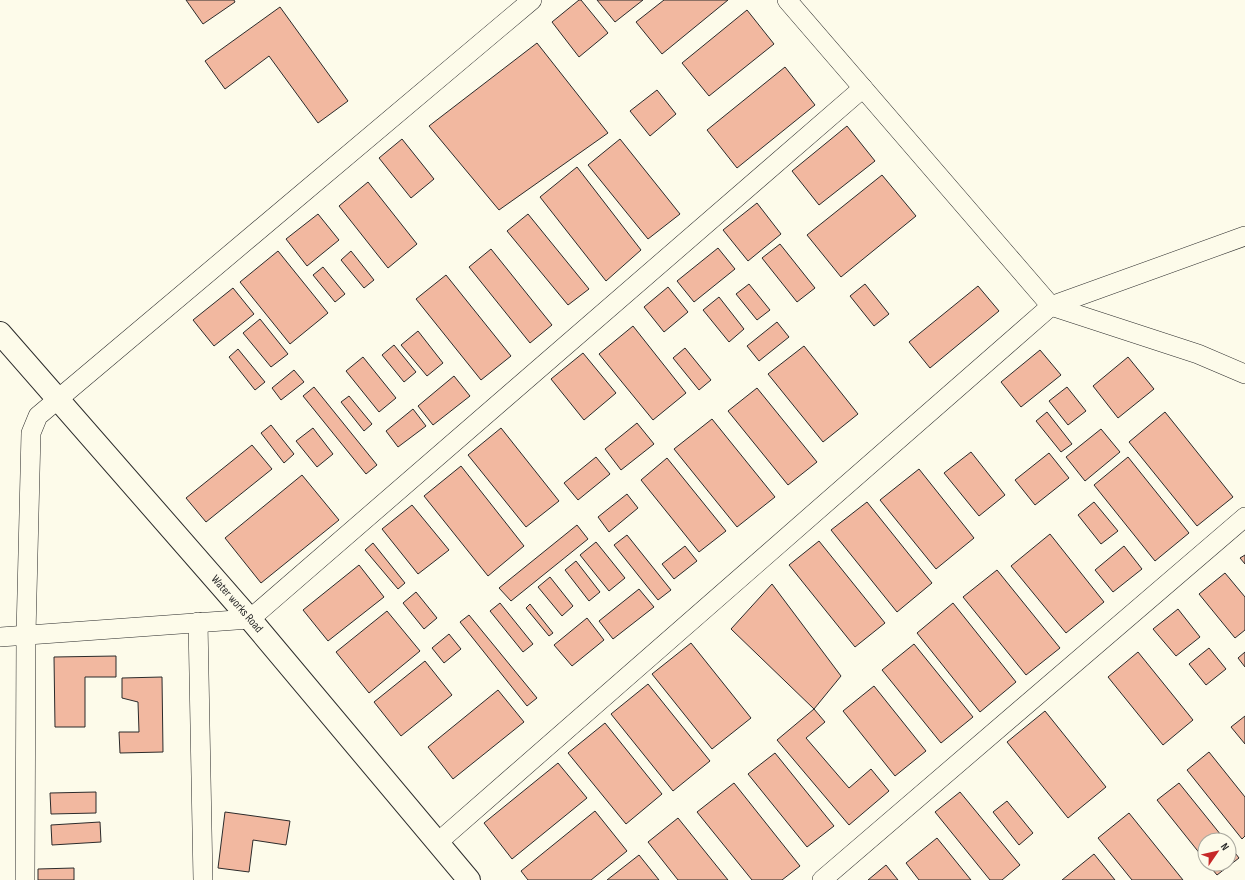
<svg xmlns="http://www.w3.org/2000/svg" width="1245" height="880" font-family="'Sofia Sans Condensed',sans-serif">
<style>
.building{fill:#f2b8a0;stroke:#2b2b2b}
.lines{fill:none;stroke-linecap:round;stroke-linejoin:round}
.minor-casing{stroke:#2b2b2b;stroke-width:20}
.tertiary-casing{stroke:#2b2b2b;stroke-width:24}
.minor{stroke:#fdfbea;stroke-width:19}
.tertiary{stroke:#fdfbea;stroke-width:22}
.labels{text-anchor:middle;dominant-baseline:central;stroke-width:3;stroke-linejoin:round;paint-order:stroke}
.street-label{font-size:12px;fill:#2b2b2b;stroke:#fdfbea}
</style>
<rect width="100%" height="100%" fill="#fdfbea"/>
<!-- building -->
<g class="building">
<polygon points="186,0 234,0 235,2 203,24"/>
<polygon points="579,0 581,0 608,33 579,57 552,22"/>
<polygon points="597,0 643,0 615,22"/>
<polygon points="664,0 728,0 662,54 636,22"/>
<polygon points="280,7 348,101 318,123 269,56 225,89 205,61"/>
<polygon points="747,10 774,44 709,96 682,63"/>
<polygon points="537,43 608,133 499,210 429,126"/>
<polygon points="785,67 815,105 737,168 707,130"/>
<polygon points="657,90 676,114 650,136 630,111"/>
<polygon points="847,126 875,161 819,205 792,171"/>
<polygon points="402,139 434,179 411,198 379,158"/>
<polygon points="620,139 680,214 648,239 588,165"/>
<polygon points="577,167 641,250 606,281 540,197"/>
<polygon points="882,175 916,216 841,277 807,235"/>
<polygon points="368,182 417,244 388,268 339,206"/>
<polygon points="757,203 781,234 748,261 723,230"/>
<polygon points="318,214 339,240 307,266 286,239"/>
<polygon points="528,214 589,289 568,305 507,231"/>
<polygon points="780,244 815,288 797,302 762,258"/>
<polygon points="718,248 735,269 694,302 677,281"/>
<polygon points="491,249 552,325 530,343 469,267"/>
<polygon points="278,251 328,313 290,344 240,282"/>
<polygon points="351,251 374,280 364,288 341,260"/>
<polygon points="323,267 345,294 335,302 313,275"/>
<polygon points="446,275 511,356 481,380 416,299"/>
<polygon points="749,284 770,310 757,320 736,294"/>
<polygon points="865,284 889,314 874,326 850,296"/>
<polygon points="978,286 999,311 930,368 909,342"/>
<polygon points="668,287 688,312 664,332 644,307"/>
<polygon points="233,288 254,314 214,346 193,320"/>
<polygon points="719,297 744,329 729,342 703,310"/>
<polygon points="260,319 288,354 271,367 243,333"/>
<polygon points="777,322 789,337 759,361 747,346"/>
<polygon points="633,326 686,393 653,420 599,354"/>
<polygon points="418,331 443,363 427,376 401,345"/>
<polygon points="394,345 416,372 404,382 382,355"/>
<polygon points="804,346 858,414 823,442 768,374"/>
<polygon points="685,348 711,380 699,390 673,358"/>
<polygon points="238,349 265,382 255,390 229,357"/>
<polygon points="1040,350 1061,375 1021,407 1001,382"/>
<polygon points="583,353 616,393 584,420 551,379"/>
<polygon points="363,357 396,398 379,412 346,371"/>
<polygon points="1128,357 1154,389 1118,418 1093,386"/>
<polygon points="294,370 304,382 281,400 272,388"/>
<polygon points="454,376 470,396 433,425 418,406"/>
<polygon points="314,387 377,465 366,474 303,396"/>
<polygon points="1067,387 1086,411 1068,425 1049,401"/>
<polygon points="757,388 817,462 788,485 728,411"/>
<polygon points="349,396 372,424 364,431 341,402"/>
<polygon points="413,409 426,426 398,447 386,431"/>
<polygon points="1047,412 1072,444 1061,452 1036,421"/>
<polygon points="1165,412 1233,497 1197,526 1129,442"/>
<polygon points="712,419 775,497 737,527 674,449"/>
<polygon points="637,423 654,444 621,470 605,449"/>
<polygon points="271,425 294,454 284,463 261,433"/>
<polygon points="313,428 333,454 317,467 296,441"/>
<polygon points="501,428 559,501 526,527 468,455"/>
<polygon points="1101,429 1120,452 1085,481 1066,457"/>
<polygon points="252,445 272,469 206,522 186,498"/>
<polygon points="971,452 1005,495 979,516 944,473"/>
<polygon points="1049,453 1069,478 1035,505 1015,480"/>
<polygon points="596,457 610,474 578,500 564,483"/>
<polygon points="1128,457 1189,533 1155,561 1094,485"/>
<polygon points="667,458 726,531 699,552 641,480"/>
<polygon points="461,466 524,546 488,576 424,496"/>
<polygon points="919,469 974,538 936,569 880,500"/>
<polygon points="302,475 339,520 261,583 225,538"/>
<polygon points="627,494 638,508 609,532 598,517"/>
<polygon points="867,502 932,583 897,612 831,530"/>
<polygon points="1094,502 1118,531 1101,544 1078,515"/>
<polygon points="412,505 449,550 418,574 382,529"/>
<polygon points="577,525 588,539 511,601 499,588"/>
<polygon points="1050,534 1104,602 1066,633 1011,566"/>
<polygon points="627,535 671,590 658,600 614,545"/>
<polygon points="819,541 885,623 855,647 789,565"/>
<polygon points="596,542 625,578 609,591 580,555"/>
<polygon points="373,543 405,583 398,589 365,550"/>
<polygon points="685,546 697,561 674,579 662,564"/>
<polygon points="1124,546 1142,569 1113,592 1095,570"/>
<polygon points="1245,555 1245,564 1240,558"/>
<polygon points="576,561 600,592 589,601 565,570"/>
<polygon points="359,565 384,597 328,641 303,610"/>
<polygon points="997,570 1060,648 1026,675 963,597"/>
<polygon points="1225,573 1245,597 1245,630 1235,638 1199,594"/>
<polygon points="550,577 573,606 562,616 538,587"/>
<polygon points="772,584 841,676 814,709 731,629"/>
<polygon points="639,589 654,607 613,639 599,621"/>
<polygon points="416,592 437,618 424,629 403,603"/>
<polygon points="500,603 533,644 523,652 490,611"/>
<polygon points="953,603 1016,682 980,712 917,633"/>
<polygon points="530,604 553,633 549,636 526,608"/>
<polygon points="1178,609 1200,637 1176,656 1153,629"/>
<polygon points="387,611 420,651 369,693 336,652"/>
<polygon points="469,615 537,698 527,706 460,622"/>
<polygon points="587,618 604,640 572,666 554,645"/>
<polygon points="449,634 461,649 444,663 432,648"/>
<polygon points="691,643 751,718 712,749 652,674"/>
<polygon points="914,644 973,717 941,743 882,670"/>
<polygon points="1209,648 1226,669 1206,685 1189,664"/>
<polygon points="1138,652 1193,720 1163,745 1108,677"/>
<polygon points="1245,652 1245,667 1238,658"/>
<polygon points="116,656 116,677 85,677 85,727 55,727 54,657"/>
<polygon points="425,661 452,695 401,736 374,702"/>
<polygon points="162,677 163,752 120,753 119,732 139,732 138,702 122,698 122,678"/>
<polygon points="648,684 710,761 673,791 611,714"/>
<polygon points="874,686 926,751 895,776 843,711"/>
<polygon points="498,690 524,722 453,779 428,747"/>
<polygon points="814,709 825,722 806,738 849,788 871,769 889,791 849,825 777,740"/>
<polygon points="1045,711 1106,787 1068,818 1007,742"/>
<polygon points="1245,716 1245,744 1231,727"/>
<polygon points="605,723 662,794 626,824 568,753"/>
<polygon points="1209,752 1245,797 1245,836 1242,839 1187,770"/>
<polygon points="775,753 834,826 807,847 748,774"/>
<polygon points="558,763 587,798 512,859 484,823"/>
<polygon points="734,783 800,866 782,880 752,880 697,812"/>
<polygon points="1179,783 1225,840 1205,840 1205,860 1157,800"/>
<polygon points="96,792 96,813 51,814 50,793"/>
<polygon points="960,792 1020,865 1002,880 990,880 935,812"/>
<polygon points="1007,801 1033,833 1019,845 993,812"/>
<polygon points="595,811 627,851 591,880 528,880 521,871"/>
<polygon points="225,812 290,821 286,845 253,840 249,872 218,868"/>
<polygon points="1129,813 1183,880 1132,880 1098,838"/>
<polygon points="678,818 728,880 678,880 648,842"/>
<polygon points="100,822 101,842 52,845 51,825"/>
<polygon points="937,838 971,880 919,880 906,863"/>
<polygon points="1229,845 1239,858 1217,875 1208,864 1229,864"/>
<polygon points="1094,854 1115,880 1062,880"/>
<polygon points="639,855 659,880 607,880"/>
<polygon points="886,865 898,880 868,880"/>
<polygon points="74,868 74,880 38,880 38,869"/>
</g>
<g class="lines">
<!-- minor casing -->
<g class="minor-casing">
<g id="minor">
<polyline points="787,0 1051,306 1198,354 1245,374"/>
<polyline points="198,622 203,880"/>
<polyline points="0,637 250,619 863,88"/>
<polyline points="437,843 1051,306 1245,236"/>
<polyline points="25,880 26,634 31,433 38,416 532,0"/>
<polyline points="822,880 1245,517"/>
</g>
</g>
<!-- tertiary casing -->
<g class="tertiary-casing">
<polyline id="tertiary" points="0,333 250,619 469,880"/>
</g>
<!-- minor -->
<use href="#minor" class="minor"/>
<!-- tertiary -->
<use href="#tertiary" class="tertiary"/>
</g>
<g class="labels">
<!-- street labels -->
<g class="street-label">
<text transform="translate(237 604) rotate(49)">Water works Road</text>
</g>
</g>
<!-- north arrow -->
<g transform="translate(1217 852) rotate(56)"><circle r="19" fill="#fdfbea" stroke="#a9a89e"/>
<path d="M0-3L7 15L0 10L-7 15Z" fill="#c62828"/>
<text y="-6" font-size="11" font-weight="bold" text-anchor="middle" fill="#2b2b2b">N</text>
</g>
</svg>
